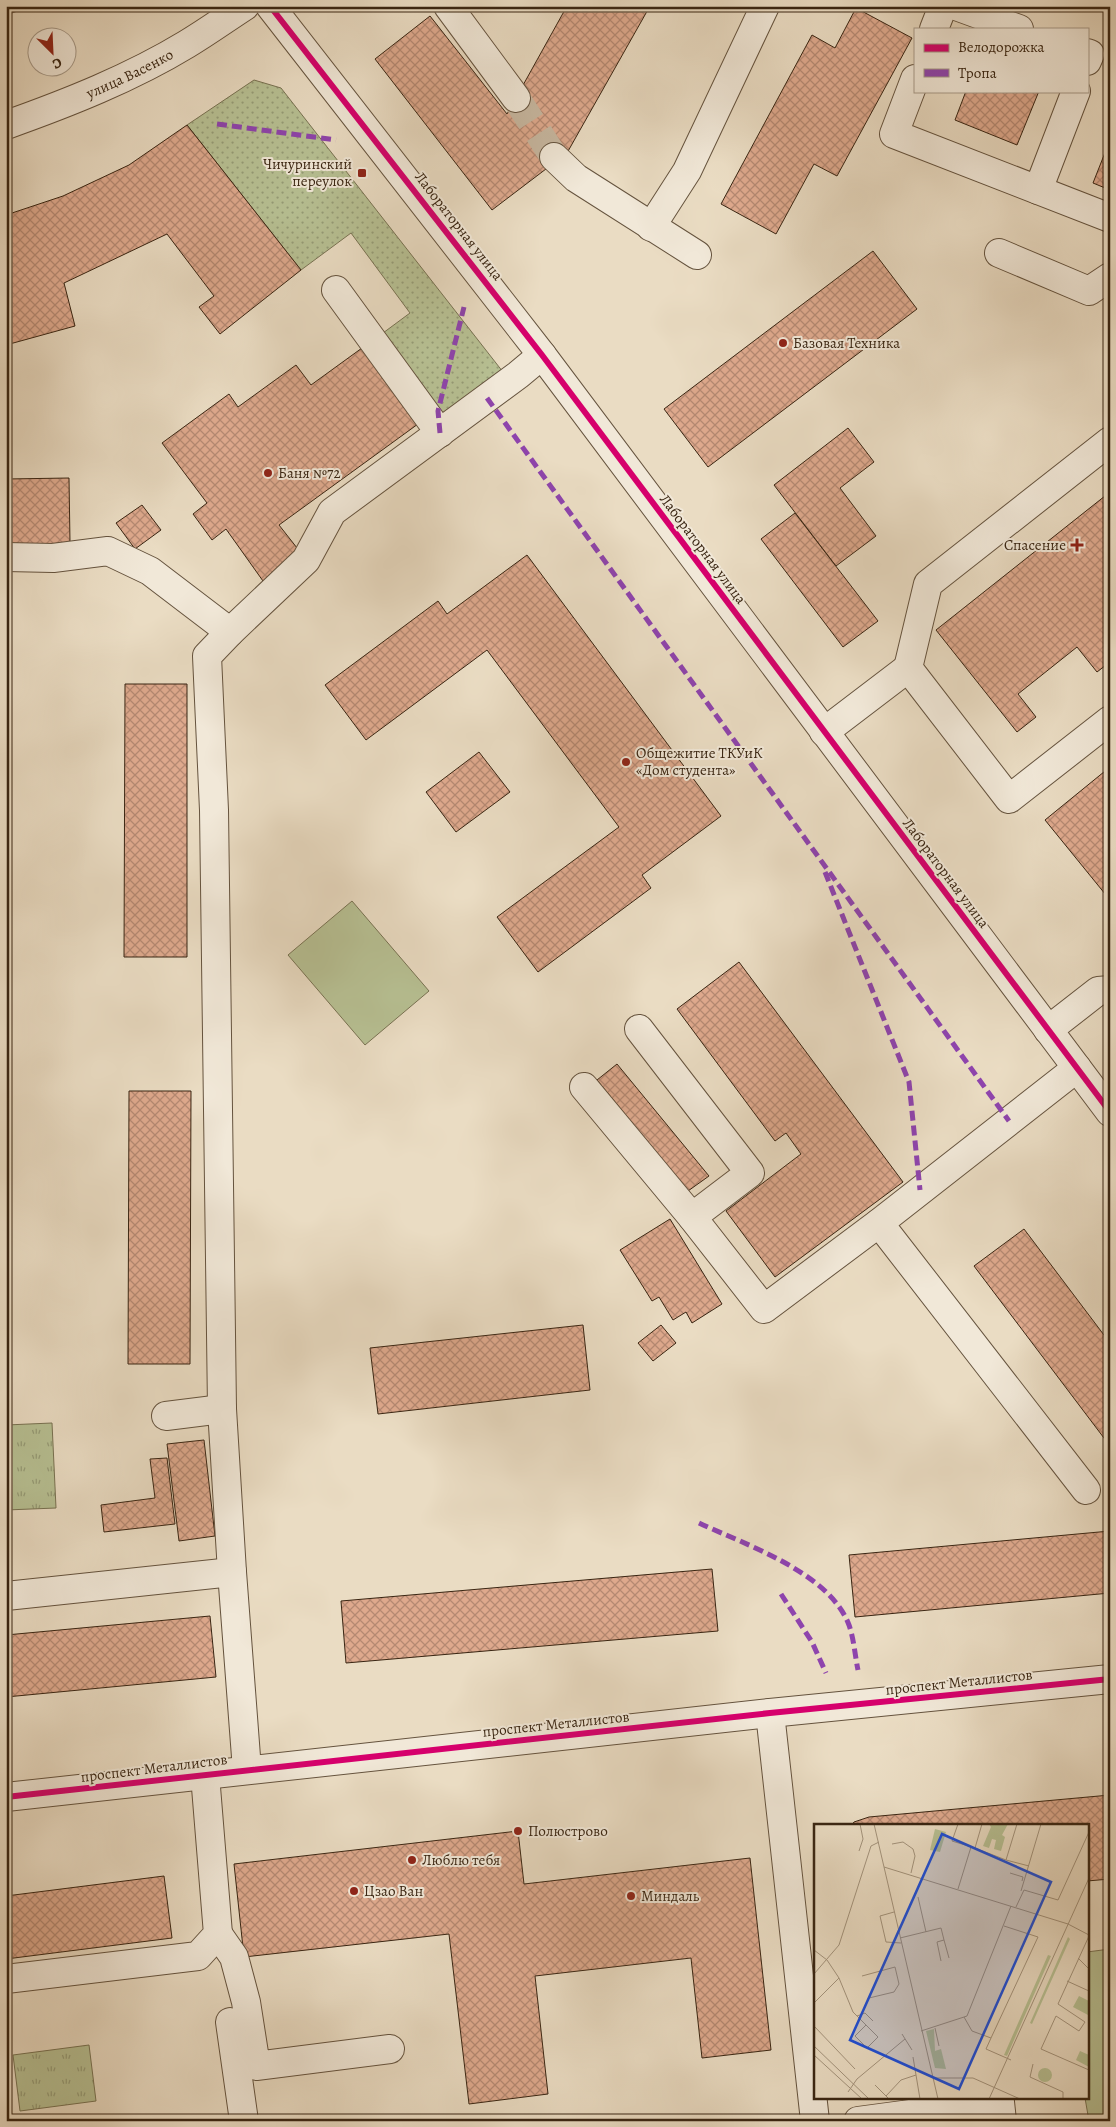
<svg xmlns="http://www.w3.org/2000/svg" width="1116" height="2127" font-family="Alegreya,serif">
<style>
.grass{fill:url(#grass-dots);stroke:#787252}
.park{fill:url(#park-tufts);stroke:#787252}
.pitch{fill:#b7c093;stroke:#787252}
.building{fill:url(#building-cross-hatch);stroke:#392512}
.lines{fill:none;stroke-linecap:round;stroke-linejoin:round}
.minor-tunnel{stroke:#c7b7a0;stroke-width:28;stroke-dasharray:28 14;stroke-linecap:butt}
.minor-casing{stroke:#65533e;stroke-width:30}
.minor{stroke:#f1e8d8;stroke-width:28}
.quiet{stroke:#8e44ad;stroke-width:5;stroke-dasharray:10 5;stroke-linecap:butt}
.cycleway-casing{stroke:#f1e8d8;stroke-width:9}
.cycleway{stroke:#d6006c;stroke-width:6}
.poi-dot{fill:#8f2418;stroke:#f1e8d8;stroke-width:2}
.labels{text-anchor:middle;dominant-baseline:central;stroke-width:4;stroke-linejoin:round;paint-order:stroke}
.street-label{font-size:15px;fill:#392512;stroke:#f1e8d8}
.poi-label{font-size:15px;fill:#392512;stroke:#f1e8d8;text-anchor:start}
.inset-road{fill:none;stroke:#a3937c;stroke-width:1}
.view{fill:#1d4ed8;fill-opacity:0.15;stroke:#1d4ed8;stroke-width:2.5}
.inset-edge{fill:none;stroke:#392512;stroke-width:2.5}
</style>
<defs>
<pattern id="grass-dots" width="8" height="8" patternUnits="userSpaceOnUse" patternTransform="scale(1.25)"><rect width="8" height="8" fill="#b7c093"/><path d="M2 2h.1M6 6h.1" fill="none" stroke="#969c77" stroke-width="1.8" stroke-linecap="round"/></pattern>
<pattern id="park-tufts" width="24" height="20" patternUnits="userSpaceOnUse" patternTransform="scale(1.25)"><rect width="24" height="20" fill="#b7c093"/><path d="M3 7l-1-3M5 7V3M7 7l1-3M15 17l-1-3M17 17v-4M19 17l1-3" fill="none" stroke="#969c77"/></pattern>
<pattern id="building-cross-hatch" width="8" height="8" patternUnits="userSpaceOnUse" patternTransform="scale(1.25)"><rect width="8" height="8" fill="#dea98d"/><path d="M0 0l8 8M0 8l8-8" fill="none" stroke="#b58972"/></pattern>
</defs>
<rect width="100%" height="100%" fill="#eadcc3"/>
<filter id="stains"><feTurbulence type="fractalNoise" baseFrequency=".004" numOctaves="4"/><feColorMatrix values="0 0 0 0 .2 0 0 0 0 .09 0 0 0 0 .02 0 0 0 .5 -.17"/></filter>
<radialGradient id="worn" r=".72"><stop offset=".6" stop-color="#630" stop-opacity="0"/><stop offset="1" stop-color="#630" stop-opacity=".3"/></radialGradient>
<!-- grass -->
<polygon class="grass" points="254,80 281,88 503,372 445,418 383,333 410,313 351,233 301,270 187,125"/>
<!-- park -->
<g class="park">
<polygon points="52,1423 56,1508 6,1510 6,1425"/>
<polygon points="89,2045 96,2101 20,2111 13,2055"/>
</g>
<!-- pitch -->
<g class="pitch">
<polygon points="352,901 429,991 365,1045 288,955"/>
<polygon points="1110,1949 1110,2121 1089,2121 1085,2098 1087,2098 1087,1952"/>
</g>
<!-- building -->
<g class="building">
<polygon points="6,6 32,6 6,15"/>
<polygon points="567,6 650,6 567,153 492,210 375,59 430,16 507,114"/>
<polygon points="856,8 912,38 837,176 814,164 776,234 721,204 812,35 835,48"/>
<polygon points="966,91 1039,91 1017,145 955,120"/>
<polygon points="187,125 301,270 220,334 199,307 214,296 167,234 64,283 75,326 6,345 6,215 63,196 129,165"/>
<polygon points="1110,140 1110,190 1093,183"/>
<polygon points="873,251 917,309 708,467 664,409"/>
<polygon points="362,348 418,424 279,525 301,553 263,581 226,529 212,540 193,514 207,503 162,443 229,394 238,407 296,365 311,385"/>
<polygon points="848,428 874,462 840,488 876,536 836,566 774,485"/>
<polygon points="69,478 70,543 6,545 6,479"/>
<polygon points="1110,492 1110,662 1097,672 1077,647 1018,694 1036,717 1017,732 936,630"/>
<polygon points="142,505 161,530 135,549 116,523"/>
<polygon points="795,513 878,621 843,647 761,539"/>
<polygon points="527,555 721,816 642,875 651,888 538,972 497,917 619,827 487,650 366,740 325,685 438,601 447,614"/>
<polygon points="125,684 187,684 187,957 124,957"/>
<polygon points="479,752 510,792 456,832 426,792"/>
<polygon points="1110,767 1110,900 1045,820"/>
<polygon points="739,962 903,1182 775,1277 726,1211 801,1154 786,1133 775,1141 677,1009"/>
<polygon points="617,1064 709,1176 688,1191 597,1080"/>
<polygon points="129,1091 191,1091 190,1364 128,1364"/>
<polygon points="670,1219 722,1304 692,1323 686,1312 673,1320 659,1297 652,1301 620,1250"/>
<polygon points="1024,1229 1110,1343 1110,1446 974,1266"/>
<polygon points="583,1325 590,1390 378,1414 370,1348"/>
<polygon points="661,1325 676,1343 653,1361 638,1343"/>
<polygon points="204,1440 215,1536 179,1541 167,1444"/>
<polygon points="167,1458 175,1524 104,1532 101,1505 155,1498 150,1459"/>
<polygon points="1110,1531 1110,1593 855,1617 849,1555"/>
<polygon points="712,1569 718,1631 346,1663 341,1601"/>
<polygon points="210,1616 216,1677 6,1697 6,1635"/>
<polygon points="1110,1795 1110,1879 1087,1881 1087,1826 851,1826 854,1822 869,1817"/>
<polygon points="518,1831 524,1884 750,1858 771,2050 702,2058 691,1958 535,1976 548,2094 469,2104 449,1934 244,1957 234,1864"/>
<polygon points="164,1876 172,1938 6,1959 6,1896"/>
</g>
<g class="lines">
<!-- minor-tunnel -->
<polyline class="minor-tunnel" points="516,98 554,157"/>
<!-- minor casing -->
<g class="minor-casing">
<g id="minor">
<polyline points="270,6 542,355 1110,1112"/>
<polyline points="448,6 516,98"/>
<polyline points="956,6 1019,29"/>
<polyline points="934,29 943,6"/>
<polyline points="1087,53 1090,54 1087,61"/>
<polyline points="915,79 894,134 1110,218"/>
<path id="s1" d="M6 125C68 103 131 78 187 44 207 32 225 19 245 6"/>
<polyline points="554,157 576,178 697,255"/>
<polyline points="1038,190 1076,91"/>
<polyline points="651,227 687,171 765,6"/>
<polyline points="999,253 1089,291 1110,277"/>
<polyline points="336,290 440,433"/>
<polyline points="1110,441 928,584 908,668 1009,799 1110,720"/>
<polyline points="6,557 53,558 108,551 150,571 230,632 207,656 214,810 222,1409 232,1572 247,1770"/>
<polyline points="230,632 306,560 332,512 518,375 542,355"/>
<polyline points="824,732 908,668"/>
<polyline points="639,1029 750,1173 692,1217 764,1309 879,1223 1077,1068"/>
<polyline points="1048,1030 1098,991 1110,990"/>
<polyline points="584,1087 692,1217"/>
<polyline points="879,1223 1086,1490"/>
<polyline points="166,1416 222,1409"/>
<polyline points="6,1596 232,1572"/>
<polyline points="770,1713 815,2121"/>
<polyline points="6,1797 770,1713 1110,1679"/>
<polyline points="218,1934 234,1957 246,2002 256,2066 390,2049"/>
<polyline points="6,1979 198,1956 218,1934 205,1775"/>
<polyline points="230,2022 244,2121"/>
<polyline points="858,2121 1000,2102 1002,2121"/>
</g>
</g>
<!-- minor -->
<use href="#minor" class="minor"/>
<!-- quiet -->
<g class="quiet">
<polyline points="217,124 336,140"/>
<polyline points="487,398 1009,1121"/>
<polyline points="440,433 438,411 464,307"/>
<polyline points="825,872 909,1082 920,1190"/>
<path d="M699 1523C746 1545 829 1572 849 1625 854 1639 855 1656 858 1670"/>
<polyline points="781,1594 812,1642 826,1673"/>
</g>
<!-- cycleway casing -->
<g class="cycleway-casing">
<g id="cycleway">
<polyline points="270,6 542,355 1110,1112"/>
<polyline points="6,1797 770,1713 1110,1679"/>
</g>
</g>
<!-- cycleway -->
<use href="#cycleway" class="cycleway"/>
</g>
<!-- markers -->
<g class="poi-dot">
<rect x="357" y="168" width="10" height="10" rx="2.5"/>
<circle cx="783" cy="343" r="5"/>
<circle cx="268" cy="473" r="5"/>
<path d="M1074.5 537.5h5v5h5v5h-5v5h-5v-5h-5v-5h5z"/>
<circle cx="626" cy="762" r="5"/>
<circle cx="518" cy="1831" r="5"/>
<circle cx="412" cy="1860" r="5"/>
<circle cx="354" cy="1891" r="5"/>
<circle cx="631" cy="1896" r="5"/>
</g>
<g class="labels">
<!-- street labels -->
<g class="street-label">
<text stroke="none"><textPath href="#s1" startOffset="134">улица Васенко</textPath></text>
<text transform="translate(459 226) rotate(52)">Лабораторная улица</text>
<text transform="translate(703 549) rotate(53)">Лабораторная улица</text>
<text transform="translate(946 873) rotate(53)">Лабораторная улица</text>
<text transform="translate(959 1682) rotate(-6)">проспект Металлистов</text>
<text transform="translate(556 1724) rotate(-6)">проспект Металлистов</text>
<text transform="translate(154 1768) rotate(-7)">проспект Металлистов</text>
</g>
<!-- poi labels -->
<g class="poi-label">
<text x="352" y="164" text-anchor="end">Чичуринский<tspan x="352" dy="17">переулок</tspan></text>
<text x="793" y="343">Базовая Техника</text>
<text x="278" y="473">Баня №72</text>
<text x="1066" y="545" text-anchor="end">Спасение</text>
<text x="636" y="753">Общежитие ТКУиК<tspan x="636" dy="17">«Дом студента»</tspan></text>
<text x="528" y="1831">Полюстрово</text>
<text x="422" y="1860">Люблю тебя</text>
<text x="364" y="1891">Цзао Ван</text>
<text x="641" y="1896">Миндаль</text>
</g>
</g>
<!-- overview -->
<g transform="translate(814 1824)">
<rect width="275" height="275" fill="#eadcc3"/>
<path d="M254 113 256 115 218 200 216 199ZM234 131 237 132 193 232 190 231ZM120 205 121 227 127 225 132 245 121 244 112 207Z" fill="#b7c093"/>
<path d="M175 0H194L188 11 191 13 187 27 180 25 182 16 178 15 175 24 169 22 177 3ZM265 172 275 177 274 191 259 183ZM266 227 275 231V243L262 236ZM224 251a7 7 0 1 1 14 0a7 7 0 1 1-14 0Z" fill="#b7c093"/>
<path d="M121 5 132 8 126 28 116 26Z" fill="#b7c093"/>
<path class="inset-road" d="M60 0 124 275M144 0 138 17 161 24 168 0M203 0 192 36 215 42M78 20 89 18 99 25 101 32 97 49M161 24 192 36M45 27 49 15 46 0M70 43 254 100 275 111M196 49 209 53 208 57M144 65 157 23M207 67 227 0M104 73 112 108M202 83 210 66 244 76 275 8M80 88 66 92 72 118 87 119M275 112 244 180 271 198 265 207 242 192 227 225 275 246M86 114 127 104 130 116 123 118 127 137M130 116 135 134M0 126 13 136 25 154 39 188 64 213 53 224 41 212 52 201M264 134 275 145M0 150 25 121 57 22 65 18M48 152 81 143 85 160 80 168 55 174M253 157 275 167M0 179 25 154M43 192 51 189 59 197M0 202 41 245M121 204 125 222M107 207 150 193M88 210 98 226M177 214 224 113 190 102M0 222 55 275M0 231 48 275M99 233 106 275M197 236 172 225 177 214 158 207 150 193 153 192 197 82M219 240 216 253 249 268V275M119 254H159L206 275M61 261 75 275M34 268 43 255 91 215M72 272 87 256 102 251M175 275 275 54"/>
<path class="view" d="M128 10 237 58 145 265 36 216Z"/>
<rect width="275" height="275" class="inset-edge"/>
</g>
<!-- margin -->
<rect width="1116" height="2127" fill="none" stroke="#eadcc3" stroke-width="25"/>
<rect x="8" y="8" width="1101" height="2112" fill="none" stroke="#392512" stroke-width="2.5"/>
<rect x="12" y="12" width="1091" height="2102" fill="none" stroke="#392512"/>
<!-- legend -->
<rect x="914" y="28" width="175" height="65" fill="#f1e8d8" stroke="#a79a89"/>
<rect x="924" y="44" width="25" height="8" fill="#d6006c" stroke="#a79a89"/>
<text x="958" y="52" font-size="15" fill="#392512">Велодорожка</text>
<rect x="924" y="69" width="25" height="8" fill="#8e44ad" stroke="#a79a89"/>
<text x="958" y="78" font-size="15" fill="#392512">Тропа</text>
<!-- north arrow -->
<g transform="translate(52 52) rotate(156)"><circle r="24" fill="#f1e8d8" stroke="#a79a89"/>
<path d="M0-4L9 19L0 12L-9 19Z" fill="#8f2418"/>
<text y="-8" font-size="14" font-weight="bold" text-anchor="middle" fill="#392512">С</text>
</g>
<rect width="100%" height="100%" filter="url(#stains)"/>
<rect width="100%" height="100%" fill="url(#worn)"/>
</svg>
